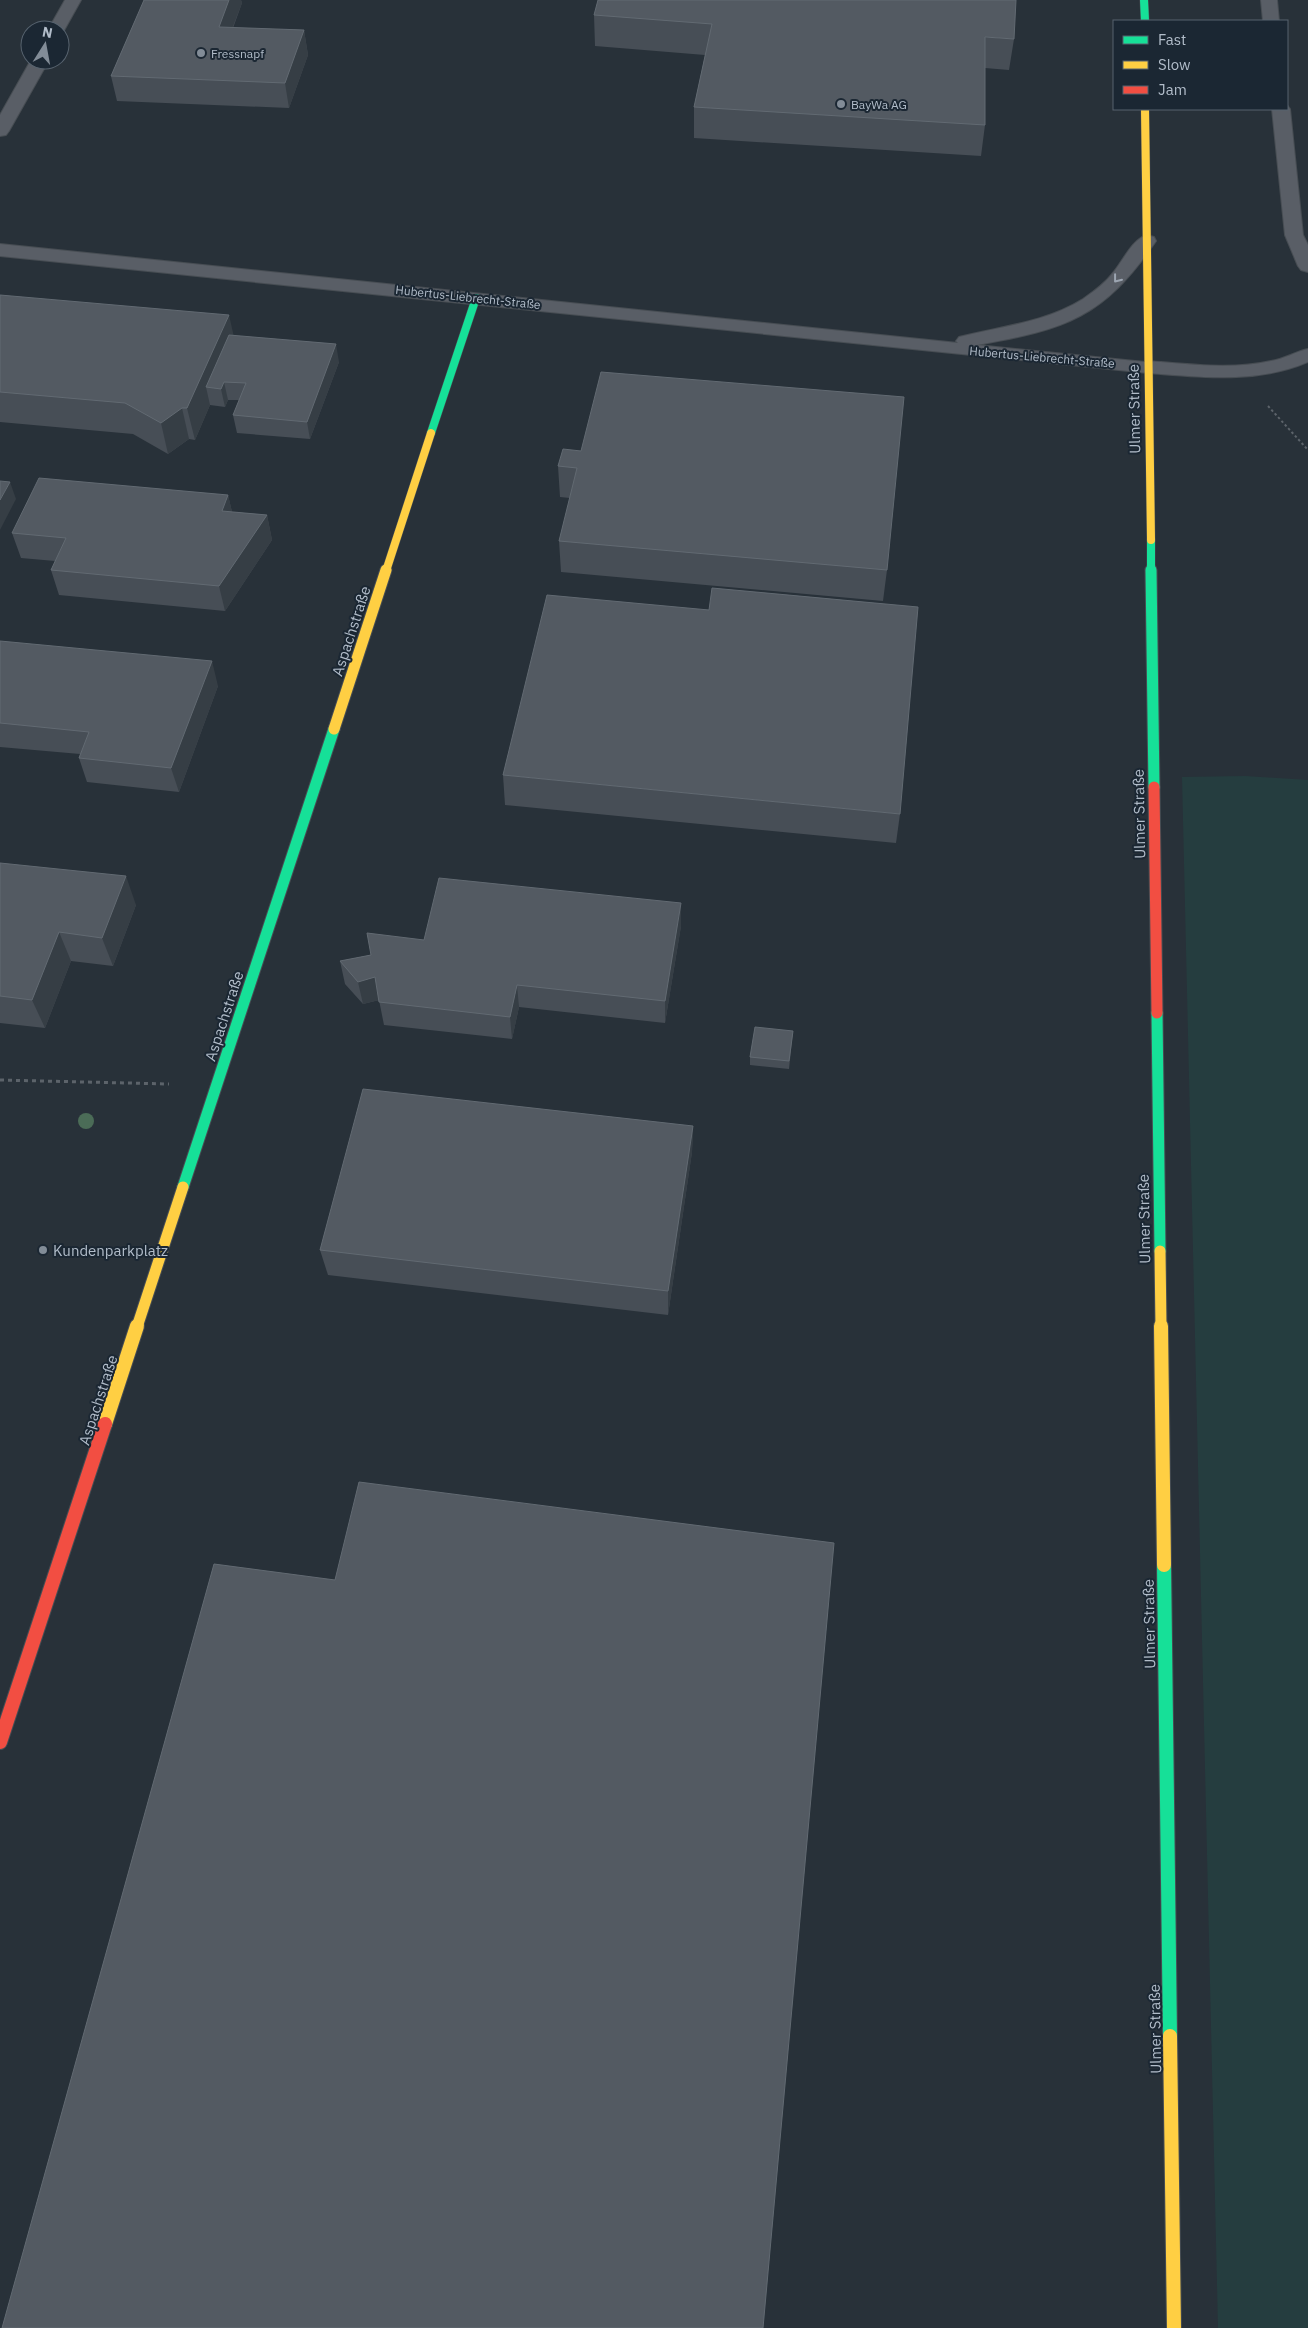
<svg xmlns="http://www.w3.org/2000/svg" width="1308" height="2328" font-family="'IBM Plex Sans',sans-serif">
<style>
.green{fill:#253d3f}
.lines{fill:none;stroke-linecap:round;stroke-linejoin:round}
.lane-casing{stroke:#474d53;stroke-width:2}
.street-casing{stroke:#474d53;stroke-width:2}
.fast-far2-casing{stroke:#474d53;stroke-width:9}
.fast-far1-casing{stroke:#474d53;stroke-width:13}
.fast-casing{stroke:#474d53;stroke-width:16}
.slow-far2-casing{stroke:#474d53;stroke-width:9}
.slow-far1-casing{stroke:#474d53;stroke-width:13}
.slow-casing{stroke:#474d53;stroke-width:16}
.jam-far1-casing{stroke:#474d53;stroke-width:13}
.jam-casing{stroke:#474d53;stroke-width:16}
.path-far1{stroke:#5c636a;stroke-width:2;stroke-dasharray:2.5 2.5;stroke-linecap:butt}
.path{stroke:#5c636a;stroke-width:3;stroke-dasharray:4 4;stroke-linecap:butt}
.lane{fill:#595e66;fill-rule:evenodd}
.street{fill:#595e66;fill-rule:evenodd}
.fast-far2{stroke:#16e098;stroke-width:8}
.fast-far1{stroke:#16e098;stroke-width:11}
.fast{stroke:#16e098;stroke-width:14}
.slow-far2{stroke:#ffcf43;stroke-width:8}
.slow-far1{stroke:#ffcf43;stroke-width:11}
.slow{stroke:#ffcf43;stroke-width:14}
.jam-far1{stroke:#f24e42;stroke-width:11}
.jam{stroke:#f24e42;stroke-width:14}
.tree{fill:#4b6c57}
.wall{fill:#474e56}
.shaded-wall{fill:#363e45}
.building{fill:#535a62;stroke:#626a72}
.oneway{stroke:#9ca5b1}
.poi-dot{fill:#828c97;stroke:#1b2733;stroke-width:2}
.labels{text-anchor:middle;dominant-baseline:central;stroke-width:4;stroke-linejoin:round;paint-order:stroke}
.far-poi-label{font-size:12px;fill:#b2bdca;stroke:#1b2733;text-anchor:start}
.far-street-label{font-size:12px;fill:#b2bdca;stroke:#1b2733}
.street-label{font-size:15px;fill:#b2bdca;stroke:#1b2733}
.poi-label{font-size:15px;fill:#b2bdca;stroke:#1b2733;text-anchor:start}
</style>
<rect width="100%" height="100%" fill="#283139"/>
<!-- green -->
<polygon class="green" points="1245,776 1308,780 1308,2328 1218,2328 1182,777"/>
<g class="lines">
<!-- lane casing -->
<g class="lane-casing">
<g id="lane">
<polygon points="1261,0 1277,0 1279,21 1263,21"/>
<polygon points="1287,105 1290,109 1303,235 1308,245 1308,272 1301,270 1298,266 1285,235 1272,109 1287,109"/>
<path d="M1308 349V362C1257 384 1202 377 1148 373L1141 371 1138 367 1141 363 1148 361C1188 364 1231 370 1271 361 1284 359 1295 352 1308 349Z"/>
</g>
</g>
<!-- street casing -->
<g class="street-casing">
<g id="street">
<polygon points="65,0 81,0 62,34 60,34 60,30 48,30"/>
<polygon points="31,60 49,60 9,131 6,135 0,136 0,115"/>
<path d="M1147 235 1154 237 1156 241C1103 318 1067 329 977 345L1155 363 1158 367 1155 371 1148 373 0 256V244L958 343 956 341 959 337C1002 326 1044 323 1083 299 1093 292 1104 284 1112 274 1122 263 1132 239 1147 235Z"/>
</g>
</g>
<!-- fast-far2 casing -->
<g class="fast-far2-casing">
<g id="fast-far2">
<polyline points="1144,0 1145,21"/>
<polyline points="431,433 476,298"/>
<polyline points="1151,540 1151,571"/>
</g>
</g>
<!-- fast-far1 casing -->
<g class="fast-far1-casing">
<g id="fast-far1">
<polyline points="1151,570 1154,787"/>
<polyline points="1157,1013 1160,1251"/>
<polyline points="183,1187 334,729"/>
</g>
</g>
<!-- fast casing -->
<g class="fast-casing">
<polyline id="fast" points="1164,1565 1170,2036"/>
</g>
<!-- slow-far2 casing -->
<g class="slow-far2-casing">
<g id="slow-far2">
<polyline points="1145,109 1151,540"/>
<polyline points="386,571 431,433"/>
</g>
</g>
<!-- slow-far1 casing -->
<g class="slow-far1-casing">
<g id="slow-far1">
<polyline points="334,729 386,570"/>
<polyline points="1160,1251 1161,1327"/>
<polyline points="137,1327 183,1187"/>
</g>
</g>
<!-- slow casing -->
<g class="slow-casing">
<g id="slow">
<polyline points="1161,1326 1164,1565"/>
<polyline points="105,1424 137,1326"/>
<polyline points="1170,2036 1174,2328"/>
</g>
</g>
<!-- jam-far1 casing -->
<g class="jam-far1-casing">
<polyline id="jam-far1" points="1154,787 1157,1013"/>
</g>
<!-- jam casing -->
<g class="jam-casing">
<polyline id="jam" points="0,1742 105,1424"/>
</g>
<!-- path-far1 -->
<polyline class="path-far1" points="1268,406 1308,450"/>
<!-- path -->
<polyline class="path" points="0,1080 169,1084"/>
<!-- lane -->
<use href="#lane" class="lane"/>
<!-- street -->
<use href="#street" class="street"/>
<!-- fast-far2 -->
<use href="#fast-far2" class="fast-far2"/>
<!-- fast-far1 -->
<use href="#fast-far1" class="fast-far1"/>
<!-- fast -->
<use href="#fast" class="fast"/>
<!-- slow-far2 -->
<use href="#slow-far2" class="slow-far2"/>
<!-- slow-far1 -->
<use href="#slow-far1" class="slow-far1"/>
<!-- slow -->
<use href="#slow" class="slow"/>
<!-- jam-far1 -->
<use href="#jam-far1" class="jam-far1"/>
<!-- jam -->
<use href="#jam" class="jam"/>
</g>
<!-- trees -->
<circle class="tree" cx="86" cy="1121" r="8"/>
<!-- wall -->
<g class="wall">
<polygon points="144,0 241,0 242,3 233,28 304,30 308,55 289,108 117,101 111,76"/>
<polygon points="594,15 1014,39 1009,70 985,68 985,125 981,156 694,138 694,107 705,55 595,46"/>
<polygon points="0,295 233,335 339,362 310,439 237,433 233,415 239,400 228,400 225,407 210,405 195,440 189,439 168,454 133,434 0,422"/>
<polygon points="581,451 887,570 883,601 561,572 559,541 570,498 560,497 558,466"/>
<polygon points="228,495 232,512 267,515 272,540 225,611 59,595 51,570 55,561 21,558 12,533"/>
<polygon points="0,641 218,686 179,792 87,782 79,758 80,754 0,747"/>
<polygon points="503,775 900,814 896,843 505,805"/>
<polygon points="0,863 136,905 113,966 71,961 45,1028 0,1023"/>
<polygon points="681,926 665,1023 519,1007 512,1039 384,1025 379,1000 363,1004 345,984 340,961 371,955 424,940"/>
<polygon points="793,1031 789,1069 750,1065 750,1057"/>
<polygon points="693,1126 692,1152 668,1315 328,1275 320,1250"/>
</g>
<!-- shaded-wall -->
<g class="shaded-wall">
<polygon points="229,0 241,0 242,3 223,52 219,27"/>
<polygon points="304,30 308,55 289,108 285,83"/>
<polygon points="229,315 236,346 206,387 210,405 195,440 187,408"/>
<polygon points="336,344 339,362 310,439 307,422"/>
<polygon points="224,382 228,400 225,407 221,389"/>
<polygon points="182,408 189,439 168,454 161,423"/>
<polygon points="10,482 16,499 0,530 0,500"/>
<polygon points="228,495 234,520 222,511"/>
<polygon points="267,515 272,540 225,611 219,586"/>
<polygon points="212,661 218,686 179,792 171,768"/>
<polygon points="126,876 136,905 113,966 102,938"/>
<polygon points="681,903 681,926 665,1023 665,1001"/>
<polygon points="59,932 71,961 45,1028 32,1000"/>
<polygon points="375,977 379,1000 363,1004 358,982"/>
<polygon points="517,985 519,1007 512,1039 510,1017"/>
<polygon points="693,1126 692,1152 668,1315 668,1291"/>
</g>
<!-- building -->
<g class="building">
<polygon points="144,0 229,0 219,27 304,30 285,83 111,76"/>
<polygon points="598,0 1016,0 1014,39 985,37 985,125 694,107 712,24 594,15"/>
<polygon points="0,295 229,315 187,408 182,408 161,423 125,403 0,392"/>
<polygon points="229,335 336,344 307,422 233,415 246,383 224,382 221,389 206,387"/>
<polygon points="601,372 904,397 887,570 559,541 577,468 558,466 563,449 581,451"/>
<polygon points="39,478 228,495 222,511 267,515 219,586 51,570 66,538 12,533"/>
<polygon points="0,481 10,482 0,500"/>
<polygon points="712,588 918,607 900,814 503,775 547,595 709,610"/>
<polygon points="0,641 212,661 171,768 79,758 89,732 0,723"/>
<polygon points="0,863 126,876 102,938 59,932 32,1000 0,996"/>
<polygon points="439,878 681,903 665,1001 517,985 510,1017 379,1002 375,977 358,982 340,961 371,955 367,933 424,940"/>
<polygon points="755,1027 793,1031 789,1061 750,1057"/>
<polygon points="363,1089 693,1126 668,1291 320,1250"/>
<polygon points="359,1482 834,1543 763,2328 2,2328 214,1564 335,1580"/>
</g>
<!-- one-way arrows -->
<defs><path id="oneway-chevron" d="M-2-3.5L2.5 0L-2 3.5" fill="none" stroke-width="1.6" stroke-linecap="round" stroke-linejoin="round" transform="scale(1.25)"/></defs>
<use class="oneway" href="#oneway-chevron" transform="translate(1117 279) rotate(128)"/>
<!-- markers -->
<g class="poi-dot">
<circle cx="201" cy="53" r="5"/>
<circle cx="841" cy="104" r="5"/>
<circle cx="43" cy="1250" r="5"/>
</g>
<g class="labels">
<!-- far-poi labels -->
<g class="far-poi-label">
<text x="211" y="53">Fressnapf</text>
<text x="851" y="104">BayWa AG</text>
</g>
<!-- far-street labels -->
<g class="far-street-label">
<text transform="translate(468 297) rotate(6)">Hubertus-Liebrecht-Straße</text>
<text transform="translate(1042 357) rotate(5)">Hubertus-Liebrecht-Straße</text>
</g>
<!-- street labels -->
<g class="street-label">
<text transform="translate(1134 409) rotate(-91)">Ulmer Straße</text>
<text transform="translate(351 631) rotate(-72)">Aspachstraße</text>
<text transform="translate(1139 814) rotate(-91)">Ulmer Straße</text>
<text transform="translate(224 1016) rotate(-72)">Aspachstraße</text>
<text transform="translate(1144 1219) rotate(-91)">Ulmer Straße</text>
<text transform="translate(98 1400) rotate(-72)">Aspachstraße</text>
<text transform="translate(1149 1624) rotate(-91)">Ulmer Straße</text>
<text transform="translate(1155 2029) rotate(-91)">Ulmer Straße</text>
</g>
<!-- poi labels -->
<g class="poi-label">
<text x="53" y="1250">Kundenparkplatz</text>
</g>
</g>
<!-- legend -->
<rect x="1113" y="20" width="175" height="90" fill="#1b2733" stroke="#57636f"/>
<rect x="1123" y="36" width="25" height="8" fill="#16e098" stroke="#57636f"/>
<text x="1158" y="45" font-size="15" fill="#b2bdca">Fast</text>
<rect x="1123" y="61" width="25" height="8" fill="#ffcf43" stroke="#57636f"/>
<text x="1158" y="70" font-size="15" fill="#b2bdca">Slow</text>
<rect x="1123" y="86" width="25" height="8" fill="#f24e42" stroke="#57636f"/>
<text x="1158" y="95" font-size="15" fill="#b2bdca">Jam</text>
<!-- north arrow -->
<g transform="translate(45 45) rotate(11)"><circle r="24" fill="#1b2733" stroke="#57636f"/>
<path d="M0-4L9 19L0 12L-9 19Z" fill="#828c97"/>
<text y="-8" font-size="14" font-weight="bold" text-anchor="middle" fill="#b2bdca">N</text>
</g>
</svg>
